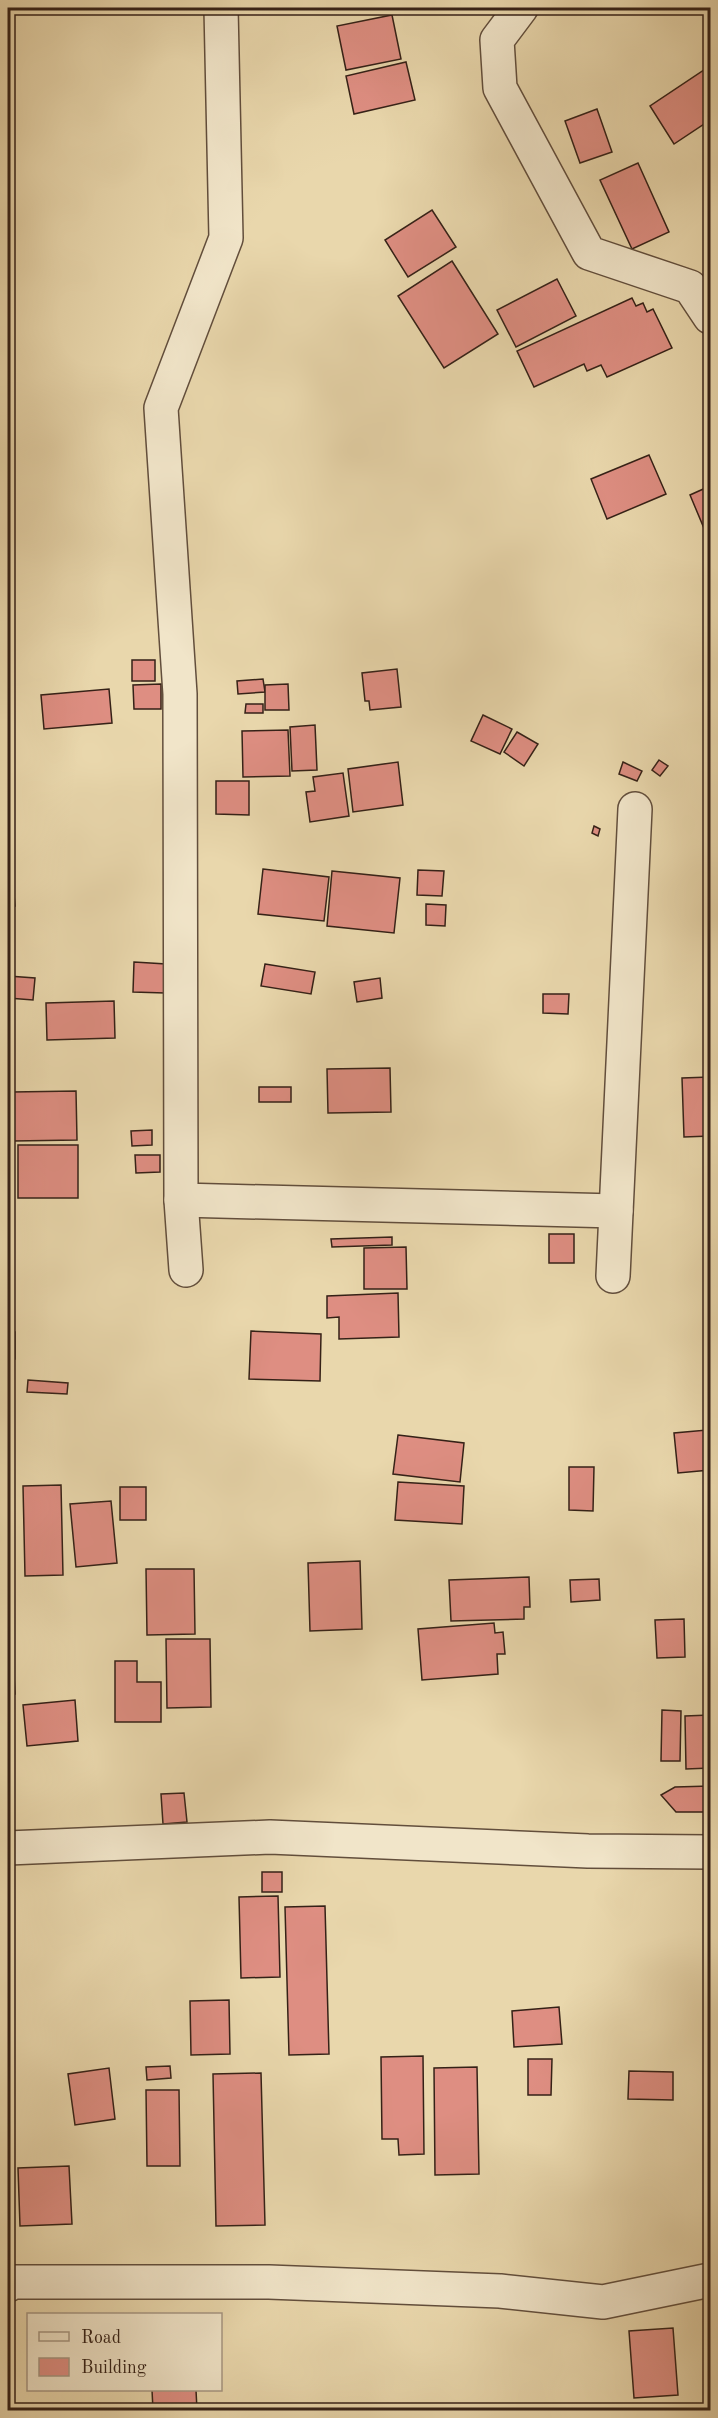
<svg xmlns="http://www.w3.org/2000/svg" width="718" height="2418" font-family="'Old Standard TT',serif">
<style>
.building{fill:#de8e82;stroke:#352117;stroke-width:1.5}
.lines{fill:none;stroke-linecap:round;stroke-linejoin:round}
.minor-casing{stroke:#624e3c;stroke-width:36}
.minor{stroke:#f1e5c9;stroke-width:33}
</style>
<rect width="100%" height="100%" fill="#e9d7ac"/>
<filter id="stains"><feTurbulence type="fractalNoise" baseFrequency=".00333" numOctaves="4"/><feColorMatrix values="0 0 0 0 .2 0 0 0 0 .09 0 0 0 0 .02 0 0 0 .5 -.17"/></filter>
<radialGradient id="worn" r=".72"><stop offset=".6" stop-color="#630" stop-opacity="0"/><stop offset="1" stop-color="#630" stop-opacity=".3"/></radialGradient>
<!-- building -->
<g class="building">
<polygon points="392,15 401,59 346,70 337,26"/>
<polygon points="406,62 415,100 354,114 346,76"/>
<polygon points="710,66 710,120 674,144 650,106"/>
<polygon points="597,109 612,152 580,163 565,121"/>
<polygon points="638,163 669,232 632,249 600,180"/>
<polygon points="432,210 456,247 408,277 385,240"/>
<polygon points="452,261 498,334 444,368 398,296"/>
<polygon points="557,279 576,316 516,347 497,310"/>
<polygon points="632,298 636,306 643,303 647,312 653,309 672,348 607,377 601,365 587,371 584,364 534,387 517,351"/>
<polygon points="649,455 666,494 607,519 591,479"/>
<polygon points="710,486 710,532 706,533 690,495"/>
<rect x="132" y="660" width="23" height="21"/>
<polygon points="397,669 401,707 370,710 369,701 365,701 362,673"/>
<polygon points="263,679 265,692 238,694 237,681"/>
<polygon points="161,684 161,709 134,709 133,685"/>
<polygon points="288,684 289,710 265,710 265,685"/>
<polygon points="109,689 112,723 44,729 41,695"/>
<polygon points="246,704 263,704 263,713 245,713"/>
<polygon points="483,715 512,729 500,754 471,741"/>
<polygon points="315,725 317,770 292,771 290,727"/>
<polygon points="288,730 290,776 243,777 242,731"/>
<polygon points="517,732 538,744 524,766 504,752"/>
<polygon points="659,760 668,766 660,776 652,770"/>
<polygon points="398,762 403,805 353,812 348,769"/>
<polygon points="623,762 642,771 637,781 619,774"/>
<polygon points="343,773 349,816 310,822 306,792 315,791 313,777"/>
<polygon points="216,781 249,781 249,815 216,814"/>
<polygon points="594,826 600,829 598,836 592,833"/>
<polygon points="263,869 329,877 324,921 258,914"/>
<polygon points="418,870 444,871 442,896 417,895"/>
<polygon points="12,871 15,906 8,906 8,872"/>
<polygon points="332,871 400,878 394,933 327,926"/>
<polygon points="426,904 446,905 445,926 426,925"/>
<polygon points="134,962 166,964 165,993 133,992"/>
<polygon points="265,964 315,972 311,994 261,986"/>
<polygon points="8,976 35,978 33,1000 8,998"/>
<polygon points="380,978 382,998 357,1002 354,982"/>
<polygon points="543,994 569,994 568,1014 543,1013"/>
<polygon points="114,1001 115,1038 47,1040 46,1003"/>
<polygon points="390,1068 391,1112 328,1113 327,1069"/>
<polygon points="710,1077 710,1136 684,1137 682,1078"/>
<rect x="259" y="1087" width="32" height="15"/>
<polygon points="76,1091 77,1140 13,1141 12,1092"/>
<polygon points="152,1130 152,1145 132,1146 131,1131"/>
<rect x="18" y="1145" width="60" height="53"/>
<polygon points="135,1155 160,1155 160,1172 136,1173"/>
<rect x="549" y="1234" width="25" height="29"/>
<polygon points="392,1237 392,1245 332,1247 331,1239"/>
<polygon points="406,1247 407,1289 364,1289 364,1248"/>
<polygon points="398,1293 399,1337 339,1339 339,1317 327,1318 327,1296"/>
<polygon points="251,1331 321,1334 320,1381 249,1379"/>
<rect x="8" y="1332" width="7" height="27"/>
<polygon points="28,1380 68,1383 67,1394 27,1392"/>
<polygon points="707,1430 710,1470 678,1473 674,1433"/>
<polygon points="398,1435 464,1443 460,1482 393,1474"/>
<polygon points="569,1467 594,1467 593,1511 569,1510"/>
<polygon points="398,1482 464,1486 462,1524 395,1520"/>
<polygon points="61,1485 63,1575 25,1576 23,1486"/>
<rect x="120" y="1487" width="26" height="33"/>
<polygon points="111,1501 117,1563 76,1567 70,1504"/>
<polygon points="360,1561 362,1629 310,1631 308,1563"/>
<polygon points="146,1569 194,1569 195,1634 147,1635"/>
<polygon points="529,1577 530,1607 524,1607 524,1619 451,1621 449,1580"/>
<polygon points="599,1579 600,1600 571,1602 570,1580"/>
<polygon points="684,1619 685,1657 657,1658 655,1620"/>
<polygon points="494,1623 495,1633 503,1632 505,1654 497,1654 498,1674 422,1680 418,1629"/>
<polygon points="166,1639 210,1639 211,1707 167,1708"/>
<polygon points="13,1654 15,1694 8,1694 8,1655"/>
<polygon points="115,1661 137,1661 137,1682 161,1682 161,1722 115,1722"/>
<polygon points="75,1700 78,1741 27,1746 23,1705"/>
<polygon points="662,1710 681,1711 680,1761 661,1761"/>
<polygon points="710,1715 710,1768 686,1769 685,1716"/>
<polygon points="710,1786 710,1812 676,1812 661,1795 675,1787"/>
<polygon points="184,1793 187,1822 163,1824 161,1794"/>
<rect x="262" y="1872" width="20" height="20"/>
<polygon points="278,1896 280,1977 241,1978 239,1897"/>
<polygon points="325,1906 329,2054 289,2055 285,1907"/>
<polygon points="229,2000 230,2054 191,2055 190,2001"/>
<polygon points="559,2007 562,2044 514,2047 512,2011"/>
<polygon points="423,2056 424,2154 399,2155 398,2139 382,2139 381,2057"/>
<polygon points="528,2059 552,2059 551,2095 528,2095"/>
<polygon points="170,2066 171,2078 147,2080 146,2067"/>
<polygon points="477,2067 479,2174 435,2175 434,2068"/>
<polygon points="109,2068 115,2119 75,2125 68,2074"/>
<polygon points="629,2071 673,2072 673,2100 628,2099"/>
<polygon points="261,2073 265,2225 216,2226 213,2074"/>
<polygon points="146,2090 179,2090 180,2166 147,2166"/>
<polygon points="69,2166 72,2224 20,2226 18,2168"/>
<polygon points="673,2328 678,2395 634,2398 629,2331"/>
<polygon points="152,2390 196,2390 197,2410 153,2410"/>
</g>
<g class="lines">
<!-- minor casing -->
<g class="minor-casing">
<g id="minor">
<polyline points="221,8 226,238 161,408 180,694 181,1200 616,1211"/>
<polyline points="521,8 497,40 500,88 589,253 690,287 710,317"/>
<polyline points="181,1200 186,1270"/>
<polyline points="613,1276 635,809"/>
<polyline points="8,1848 270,1837 588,1851 710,1852"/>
<polyline points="8,2285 13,2282 269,2282 500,2291 603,2302 710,2280"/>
</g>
</g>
<!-- minor -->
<use href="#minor" class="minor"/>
</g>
<!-- margin -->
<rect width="718" height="2418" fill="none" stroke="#e9d7ac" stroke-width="30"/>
<rect x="9" y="9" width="700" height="2400" fill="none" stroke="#352117" stroke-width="3"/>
<rect x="15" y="15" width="688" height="2388" fill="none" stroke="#352117" stroke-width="1.5"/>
<!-- legend -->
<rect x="27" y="2313" width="195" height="78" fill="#f1e5c9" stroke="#a69782" stroke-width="1.5"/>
<rect x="39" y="2332" width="30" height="9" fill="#f1e5c9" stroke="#a69782" stroke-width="1.5"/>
<text x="81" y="2343" font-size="18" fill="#352117">Road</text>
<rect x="39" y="2358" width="30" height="18" fill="#de8e82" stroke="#a69782" stroke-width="1.5"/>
<text x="81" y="2373" font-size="18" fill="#352117">Building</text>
<rect width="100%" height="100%" filter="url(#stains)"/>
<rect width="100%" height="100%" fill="url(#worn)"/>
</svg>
